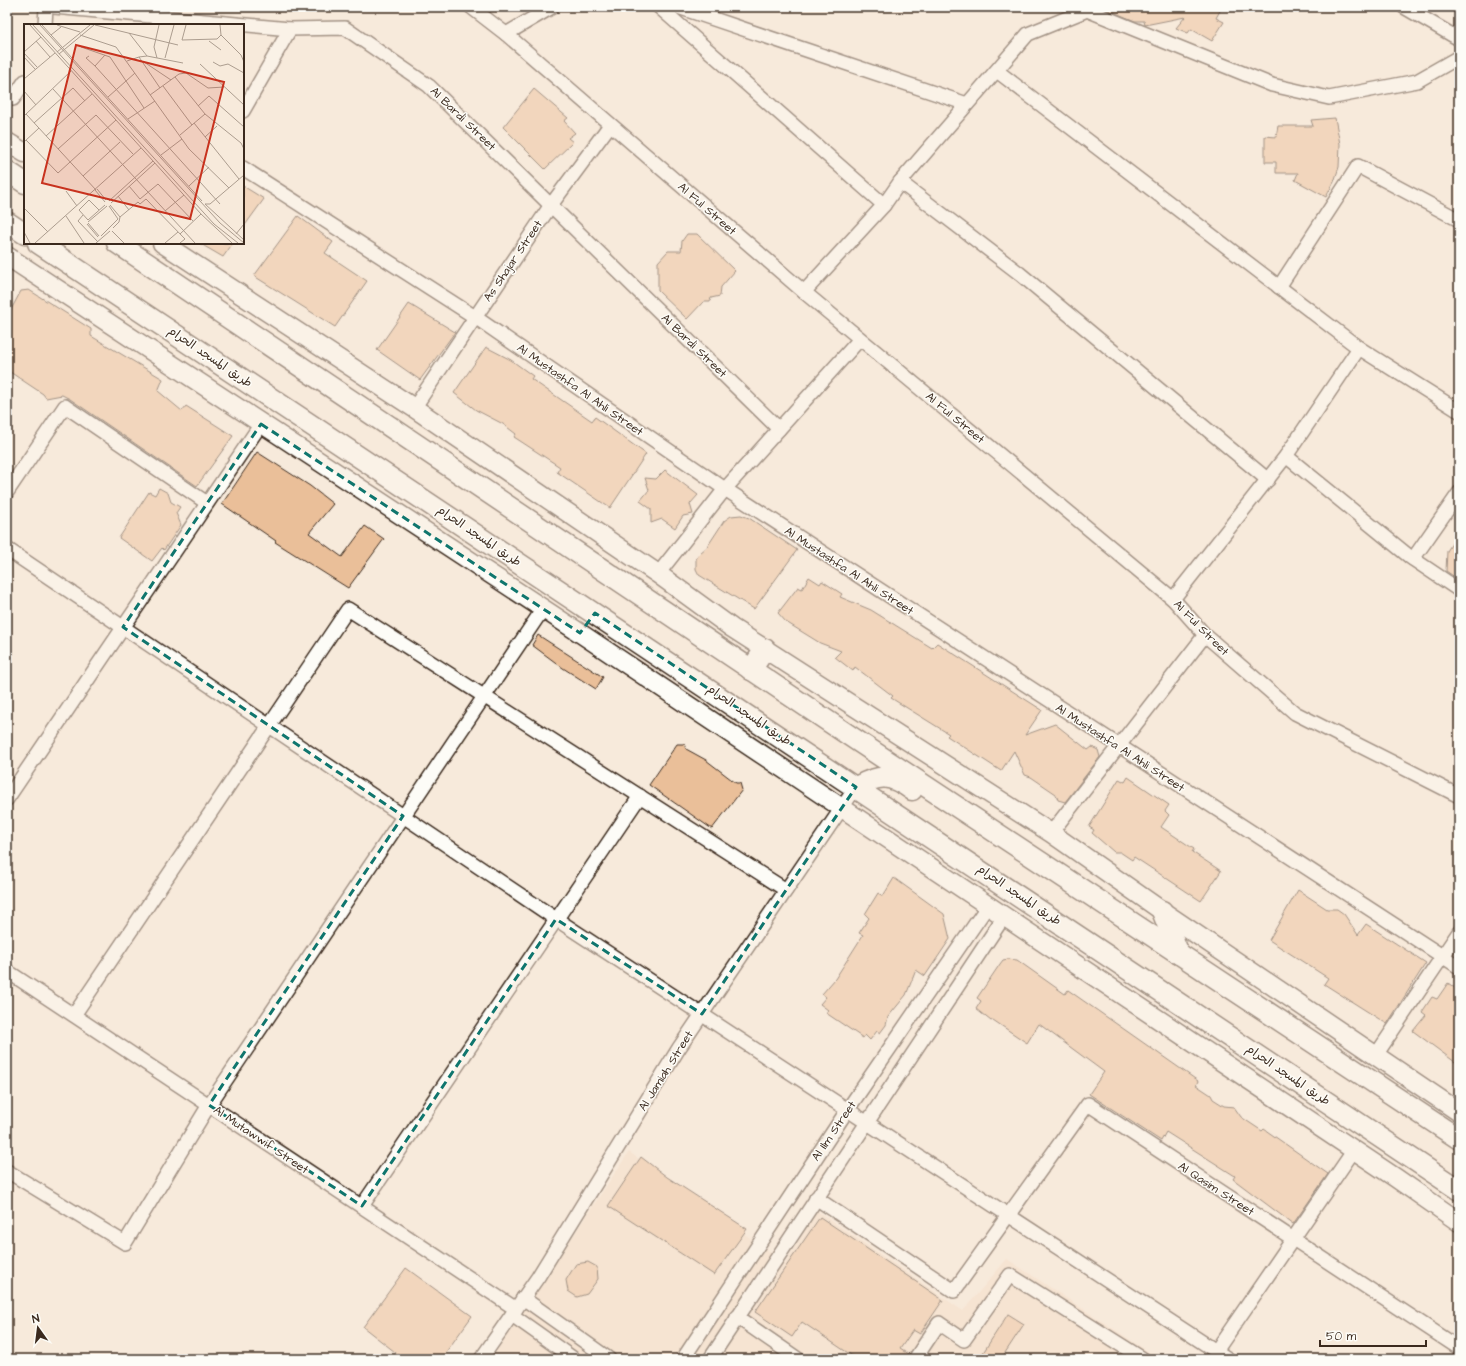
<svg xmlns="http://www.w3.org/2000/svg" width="1466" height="1366" font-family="'Architects Daughter','Playpen Sans Arabic',sans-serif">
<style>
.built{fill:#f3ddc7}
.building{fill:#eabf99;stroke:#3b2a1e}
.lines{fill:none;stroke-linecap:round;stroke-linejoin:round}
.street-casing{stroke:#3b2a1e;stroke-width:16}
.secondary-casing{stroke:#3b2a1e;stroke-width:21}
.primary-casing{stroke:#3b2a1e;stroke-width:23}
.street{stroke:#fdfcf7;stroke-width:13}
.secondary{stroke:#fdfcf7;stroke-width:18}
.primary{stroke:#fdfcf7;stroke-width:20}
.marked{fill:none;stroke:#0f766e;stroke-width:3;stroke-dasharray:8 5;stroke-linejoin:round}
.labels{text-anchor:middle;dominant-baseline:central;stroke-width:3;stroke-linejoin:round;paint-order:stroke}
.street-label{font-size:12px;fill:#3b2a1e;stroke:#fdfcf7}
.inset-road{fill:none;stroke:#ac9d8f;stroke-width:1}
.view{fill:#c8321e;fill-opacity:0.15;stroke:#c8321e;stroke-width:2}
.inset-edge{fill:none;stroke:#3b2a1e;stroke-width:2}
</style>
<rect width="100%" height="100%" fill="#f7eadb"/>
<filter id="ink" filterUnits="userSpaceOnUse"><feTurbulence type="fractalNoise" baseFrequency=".025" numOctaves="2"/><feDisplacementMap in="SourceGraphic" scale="8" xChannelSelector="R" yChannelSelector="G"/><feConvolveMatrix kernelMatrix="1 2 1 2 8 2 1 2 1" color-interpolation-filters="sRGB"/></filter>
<g filter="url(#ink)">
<!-- built -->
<polygon class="built" points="629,1152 785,1263 817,1211 963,1311 1007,1259 1159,1359 491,1359"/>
<!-- building -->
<g class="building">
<polygon points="1101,7 1222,7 1216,18 1224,22 1212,41 1191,29 1188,33 1176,28 1185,17 1145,25 1144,21 1135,21"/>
<polygon points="534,89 568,118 564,121 575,133 568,138 573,142 545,169 503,127"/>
<polygon points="1335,118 1340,144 1339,167 1334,182 1326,197 1295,180 1298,173 1276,173 1276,162 1265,162 1265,136 1276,137 1278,126 1313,126 1311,120"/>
<polygon points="243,186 264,199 243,228"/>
<polygon points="298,216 333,242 325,253 367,281 335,327 254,276"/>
<polygon points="687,234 697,234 735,271 721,287 720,296 711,298 710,301 704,301 687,319 658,291 658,262 668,251 681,251 682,241"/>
<polygon points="199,243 233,243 223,257"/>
<polygon points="29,290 91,329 91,336 163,379 158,391 182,411 186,406 233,436 197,486 70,399 62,395 46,398 43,394 7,370 7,317 21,291"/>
<polygon points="409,304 455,332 420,380 377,350"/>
<polygon points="486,347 511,360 533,376 531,379 592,421 595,417 646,454 610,508 557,472 560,467 514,437 516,434 503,424 476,410 454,393"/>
<polygon points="257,452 310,486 333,504 309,533 342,557 365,526 384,539 348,588 275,542 276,541 222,504"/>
<polygon points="665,470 698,495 690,504 693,514 683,516 675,528 662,519 651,523 651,509 640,501 649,490 645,478 656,479"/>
<polygon points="159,488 168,493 171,502 180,507 176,513 181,525 164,550 162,548 152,561 119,538 149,492 155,495"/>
<polygon points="741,515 749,518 797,550 754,609 699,575 696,569 696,559 700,553 707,547 724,521 731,516"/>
<polygon points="1459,533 1459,580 1446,571 1447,551"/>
<polygon points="809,577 820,584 822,581 842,594 840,597 871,610 932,648 937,643 1042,710 1025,735 1055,724 1088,750 1092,747 1098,750 1100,757 1065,802 1058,800 1056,794 1031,777 1025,775 1014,751 1001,771 947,736 949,734 891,698 893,696 855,667 853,671 835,657 841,651 820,643 786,622 778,613 798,587 802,589"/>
<polygon points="538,635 603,677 596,689 563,668 532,645"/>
<polygon points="677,744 684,744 686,749 706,760 736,783 740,783 742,790 712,829 649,785"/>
<polygon points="1128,777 1169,805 1165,811 1169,815 1161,827 1194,849 1192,852 1221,871 1201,901 1134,857 1132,860 1120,852 1114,852 1092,833 1094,830 1089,827 1119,779 1125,782"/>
<polygon points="894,878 944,914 950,939 925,976 916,970 906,995 888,1017 886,1025 880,1033 877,1031 870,1040 865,1035 863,1038 826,1013 828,1010 820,1004 826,997 822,994 835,979 863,935 859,933 869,918 865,914 878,893 883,896"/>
<polygon points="1298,890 1327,909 1337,909 1344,914 1358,935 1366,924 1426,963 1387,1024 1324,984 1328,978 1269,940"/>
<polygon points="1008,959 1017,960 1065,994 1068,990 1198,1081 1196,1085 1211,1095 1213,1099 1224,1106 1234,1107 1241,1117 1262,1131 1264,1129 1328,1174 1293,1224 1233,1179 1235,1176 1166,1132 1161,1141 1089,1094 1104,1072 1039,1024 1027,1043 993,1020 991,1021 976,1009 981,1001 977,998 1000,964 1003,960"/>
<polygon points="1448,983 1459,991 1459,1065 1413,1031 1426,1015 1422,1012 1432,997 1437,999"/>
<polygon points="641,1157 667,1177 747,1229 714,1275 608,1206"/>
<polygon points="820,1217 943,1300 920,1334 913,1330 900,1349 908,1354 907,1359 857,1359 802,1322 792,1337 755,1312"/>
<polygon points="588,1262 597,1267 598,1279 587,1294 577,1297 568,1291 566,1280 576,1264"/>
<polygon points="406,1268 472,1316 441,1359 404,1359 363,1327"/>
<polygon points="1008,1314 1024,1324 1001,1359 979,1359"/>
</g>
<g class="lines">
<!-- street casing -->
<g class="street-casing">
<g id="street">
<polyline points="54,7 290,29 345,28 429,86 779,429"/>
<polyline points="471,7 506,34 804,292 1173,599 1205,635 1295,713 1459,796"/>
<polyline points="659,7 884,205"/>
<polyline points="678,7 967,104"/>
<polyline points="1404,7 1459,39"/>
<polyline points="45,25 46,7"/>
<polyline points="506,34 552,7"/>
<polyline points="997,71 1359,348 1459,411"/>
<polyline points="13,99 25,81"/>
<polyline points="243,111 290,29"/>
<polyline points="243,168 475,317 725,489 1459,967"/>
<polyline points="900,182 1019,273 1268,480"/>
<polyline points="1279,287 1358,166 1459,220"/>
<polyline points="804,292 884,205 900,182 1028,34 1087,10 1272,85 1329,98 1417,81 1459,57"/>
<polyline points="414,408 551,205 610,125"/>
<polyline points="1286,456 1410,557 1459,590"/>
<polyline points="7,492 65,406 207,503"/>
<polyline points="7,549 556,919 1228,1359"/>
<polyline points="1413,559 1459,493"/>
<polyline points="658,574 725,489 860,339"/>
<polyline points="1173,599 1286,456 1359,348"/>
<polyline points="7,799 261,424"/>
<polyline points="1051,833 1205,635"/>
<polyline points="7,971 516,1309"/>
<polyline points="74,1015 348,609 786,890"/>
<polyline points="1376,1055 1459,932"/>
<polyline points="7,1171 125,1243 209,1105 543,609"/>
<polyline points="816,1198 954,1291 1088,1104 1459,1348"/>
<polyline points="362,1206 640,796"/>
<polyline points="523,1298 609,1359"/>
<polyline points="512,1315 574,1359"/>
<polyline points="737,1317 798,1359"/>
<polyline points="1216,1351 1354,1150"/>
<polyline points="481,1359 538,1277 679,1048 856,787"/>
<polyline points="683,1359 848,1109 989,904"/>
<polyline points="710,1359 1005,915"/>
<polyline points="915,1359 939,1323 964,1340 1010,1275 1143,1359"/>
</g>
</g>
<!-- secondary casing -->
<g class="secondary-casing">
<g id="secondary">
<polyline points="7,142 25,153"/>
<polyline points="162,243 414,408 658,574 732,628 1051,833 1165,913 1459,1112"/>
<polyline points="7,256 580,633 1396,1178 1459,1222"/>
</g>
</g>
<!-- primary casing -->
<g class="primary-casing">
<g id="primary">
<polyline points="7,171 25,183"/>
<polyline points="7,222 25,234"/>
<polyline points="38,243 1459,1190"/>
<polyline points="117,243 859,742 1459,1139"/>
<polyline points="751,670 765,649"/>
<path d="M856 787C880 774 890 774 912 790"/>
<polyline points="1162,911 1179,954"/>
</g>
</g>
<!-- street -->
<use href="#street" class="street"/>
<!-- secondary -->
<use href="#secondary" class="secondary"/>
<!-- primary -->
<use href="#primary" class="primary"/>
</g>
</g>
<!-- marked area -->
<path d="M0 0H1466V1366H0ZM261 424 580 633 595 613 856 787 702 1014 556 919 362 1206 209 1105 403 816 123 627Z" fill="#f7eadb" fill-opacity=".55" fill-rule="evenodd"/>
<path class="marked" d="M261 424 580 633 595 613 856 787 702 1014 556 919 362 1206 209 1105 403 816 123 627Z"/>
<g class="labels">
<!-- street labels -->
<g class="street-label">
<text transform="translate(463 119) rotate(44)">Al Bardi Street</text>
<text transform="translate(707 209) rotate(41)">Al Ful Street</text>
<text transform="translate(513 261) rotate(-56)">As Shajar Street</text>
<text transform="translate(694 346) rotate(44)">Al Bardi Street</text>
<text transform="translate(210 357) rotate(34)">طريق المسجد الحرام</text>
<text transform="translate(580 390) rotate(35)">Al Mustashfa Al Ahli Street</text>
<text transform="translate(955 418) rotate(40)">Al Ful Street</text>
<text transform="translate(479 536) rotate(34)">طريق المسجد الحرام</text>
<text transform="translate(849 571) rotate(33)">Al Mustashfa Al Ahli Street</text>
<text transform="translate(1201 628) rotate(45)">Al Ful Street</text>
<text transform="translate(749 715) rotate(34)">طريق المسجد الحرام</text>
<text transform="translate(1120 748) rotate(33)">Al Mustashfa Al Ahli Street</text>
<text transform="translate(1019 895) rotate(34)">طريق المسجد الحرام</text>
<text transform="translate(666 1071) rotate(-58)">Al Jamiah Street</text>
<text transform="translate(1288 1075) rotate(34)">طريق المسجد الحرام</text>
<text transform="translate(834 1131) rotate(-56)">Al Ilm Street</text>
<text transform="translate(261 1140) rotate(34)">Al Mutawwif Street</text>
<text transform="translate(1216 1189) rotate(33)">Al Qasim Street</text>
</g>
</g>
<!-- overview -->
<g transform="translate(24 24)">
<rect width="220" height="220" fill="#f7eadb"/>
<path class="inset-road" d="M6 1 177 190 208 219M9 1 190 200 214 219M16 1 196 199 220 219M18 1 178 177M33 1 56 8M71 1 154 21M162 1 158 16 193 15 197 11M196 1 197 11 217 31 220 38M105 9 123 32M27 11 37 3M56 11 92 23 165 125 205 164M12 17 26 33M185 17 197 26M57 23 86 33 120 84M0 28 17 13M33 28 66 1M0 29 13 43M35 30 70 1M81 31 71 42 196 180M65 32 62 34 71 42M0 33 11 45M115 33 123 32 159 39M133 34 130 23 135 1M141 34 150 1M103 37 115 33 136 64M120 38 147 56M189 38 196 42 204 40 220 49M176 40 220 81M151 53 181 90 217 119 220 125M0 55 31 29M139 62 168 101M29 65 171 219M0 67 12 81M126 71 155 50 162 49 184 64 200 63M84 73 111 49M174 82 185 72 220 103M2 90 72 166M0 92 47 47M104 95 131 77M10 99 49 64 61 77M170 99 215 155M156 111 181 90M22 112 68 70M181 113 193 102M2 116 34 149 92 96M0 118 15 104M34 125 72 91 109 130M137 131 158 115M59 152 96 118M105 162 116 175 134 160 169 197M165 162 185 143M73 165 82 176M71 166 81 178M42 167 53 182M94 172 105 186M85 177 129 137M87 179 131 139M181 180 220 216M181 180H186L220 151M86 181 96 193 95 198 89 204M0 184 24 208M141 187 160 171M59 191 54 197 74 218M42 192 60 219M96 193 114 178 116 180 122 175 161 215 156 219M64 196 55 186 65 176 75 186M64 196 81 181M64 198 83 182M64 199 75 212M63 200 74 213M88 207 100 219M0 208 6 219M156 210 177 190M212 210 220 200M77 212 94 195 85 182M11 219 117 124M72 219 86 207M141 219 154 208"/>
<path class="view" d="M52 21 200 58 166 195 18 159Z"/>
<rect width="220" height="220" class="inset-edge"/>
</g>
<!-- margin -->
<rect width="1466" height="1366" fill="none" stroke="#fdfcf7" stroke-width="24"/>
<rect x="12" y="12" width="1442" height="1342" fill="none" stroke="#3b2a1e" stroke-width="1.5" filter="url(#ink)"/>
<!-- north arrow -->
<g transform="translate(38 1328) rotate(346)" stroke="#fdfcf7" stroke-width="3" paint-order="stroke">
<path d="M0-3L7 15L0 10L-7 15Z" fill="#3b2a1e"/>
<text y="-6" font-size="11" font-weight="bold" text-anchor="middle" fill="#3b2a1e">N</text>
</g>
<!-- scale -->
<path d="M1320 1340v6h106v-6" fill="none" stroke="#3b2a1e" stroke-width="2"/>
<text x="1326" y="1340" font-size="12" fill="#3b2a1e" stroke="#fdfcf7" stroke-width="3" paint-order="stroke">50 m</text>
</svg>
